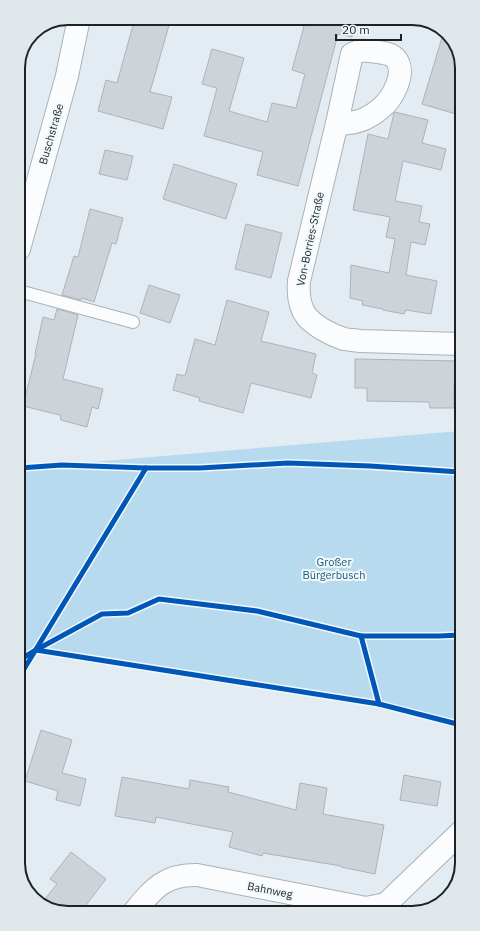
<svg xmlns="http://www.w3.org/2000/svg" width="480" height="931" font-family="'IBM Plex Sans',sans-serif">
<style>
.green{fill:#b7daef}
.building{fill:#ced3d9;stroke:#afb3b9}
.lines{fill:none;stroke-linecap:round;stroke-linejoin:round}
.service-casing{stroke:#abb2b6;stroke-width:14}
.minor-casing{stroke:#abb2b6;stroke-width:24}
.service{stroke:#fbfcfd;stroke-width:12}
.minor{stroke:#fbfcfd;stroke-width:22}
.cycleway-casing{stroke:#f2f9fd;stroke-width:8}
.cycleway{stroke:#0057b8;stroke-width:5}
.labels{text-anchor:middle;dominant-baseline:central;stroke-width:4;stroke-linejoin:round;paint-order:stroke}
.street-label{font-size:11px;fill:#1c2226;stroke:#f2f9fd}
.park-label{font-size:11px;fill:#1b5876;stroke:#f2f9fd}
.rim{fill:none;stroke:#1c2226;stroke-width:2}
</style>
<rect width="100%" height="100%" fill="#e3ecf2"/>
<!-- green -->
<polygon class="green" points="460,431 461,725 379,704 36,650 21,674 20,468"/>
<!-- building -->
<g class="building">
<polygon points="135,18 171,18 150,92 172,97 163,129 98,111 106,80 117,83"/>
<polygon points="301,18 357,18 352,37 338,34 298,186 257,175 263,152 204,136 217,88 202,84 212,49 244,58 229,111 267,122 272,103 296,108 305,74 292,70 304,26 300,25"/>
<polygon points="444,31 458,49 459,115 422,104"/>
<polygon points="395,112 428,120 422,143 446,149 441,170 403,161 395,201 422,206 419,222 430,224 425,245 411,242 406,275 437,281 431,314 406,310 404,314 383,310 383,309 362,305 363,301 350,298 351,265 389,273 395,239 386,237 390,217 353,210 368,134 388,139 394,113"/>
<polygon points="105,150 133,156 127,180 99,174"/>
<polygon points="174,164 237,184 226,219 163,199"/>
<polygon points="90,209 123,218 116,244 112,243 94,302 82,298 81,300 62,295 74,256 78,257"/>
<polygon points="246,224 282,233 271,278 235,269"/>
<polygon points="149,285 180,295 170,323 140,313"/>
<polygon points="227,300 269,312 261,341 316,354 312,373 317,375 311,398 251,383 243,413 199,401 200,398 173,390 177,374 185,376 195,339 215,345"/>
<polygon points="57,309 78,315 63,379 103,389 98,409 92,407 87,427 61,420 60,415 23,406 36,354 35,354 43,317 54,320"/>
<polygon points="355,359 460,361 460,385 454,385 454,408 430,408 429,402 367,401 367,388 355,388"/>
<polygon points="41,730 72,740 62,773 86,779 80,806 56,800 58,791 25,781"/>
<polygon points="404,775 441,782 437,806 400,800"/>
<polygon points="122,777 189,789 190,780 229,787 228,792 296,810 300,783 327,788 323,814 384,825 375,874 341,867 341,866 263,853 262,856 229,847 233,832 156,817 155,823 115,816"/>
<polygon points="71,852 106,879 80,913 64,913 41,904 57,884 50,879"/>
</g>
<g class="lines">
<!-- service casing -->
<g class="service-casing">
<polyline id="service" points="19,291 133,322"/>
</g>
<!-- minor casing -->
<g class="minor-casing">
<g id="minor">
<path d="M337 123C341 123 345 124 349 123 360 122 372 116 380 109 392 100 408 72 395 58 391 54 384 53 378 52 367 51 362 49 352 54L337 123 299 281C298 293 299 307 307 317 316 327 332 335 344 339 349 340 355 340 360 341L460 344"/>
<polyline points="19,249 67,76 79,18"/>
<path d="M134 912C153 889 165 874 197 875L366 908 386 904 462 831"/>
</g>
</g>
<!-- service -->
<use href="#service" class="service"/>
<!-- minor -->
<use href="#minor" class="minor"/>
<!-- cycleway casing -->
<g class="cycleway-casing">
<g id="cycleway">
<polyline points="20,468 62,465 146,468 200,468 288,463 370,466 460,472"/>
<polyline points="361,636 379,704"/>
<polyline points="36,650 379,704 461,725"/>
<polyline points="21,659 36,650 102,614 128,613 159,599 257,611 361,636 439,636 461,635"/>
<polyline points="21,674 146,468"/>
</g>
</g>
<!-- cycleway -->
<use href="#cycleway" class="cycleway"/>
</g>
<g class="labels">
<!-- street labels -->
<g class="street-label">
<text transform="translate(51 134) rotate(-74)">Buschstraße</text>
<text transform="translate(310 239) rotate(-78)">Von-Borries-Straße</text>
<text transform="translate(270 890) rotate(11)">Bahnweg</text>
</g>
<!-- park labels -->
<g class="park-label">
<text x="334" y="562">Großer<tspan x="334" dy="13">Bürgerbusch</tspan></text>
</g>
</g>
<!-- crop -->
<path d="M0 0H480V931H0ZM68 25H412A43 43 0 0 1 455 68V863A43 43 0 0 1 412 906H68A43 43 0 0 1 25 863V68A43 43 0 0 1 68 25Z" fill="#e1e8ec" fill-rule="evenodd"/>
<path class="rim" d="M68 25H412A43 43 0 0 1 455 68V863A43 43 0 0 1 412 906H68A43 43 0 0 1 25 863V68A43 43 0 0 1 68 25Z"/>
<!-- scale -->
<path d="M336 34v6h65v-6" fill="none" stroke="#1c2226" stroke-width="2"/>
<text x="342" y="34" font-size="12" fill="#1c2226" stroke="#f2f9fd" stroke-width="3" paint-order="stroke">20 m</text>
</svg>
